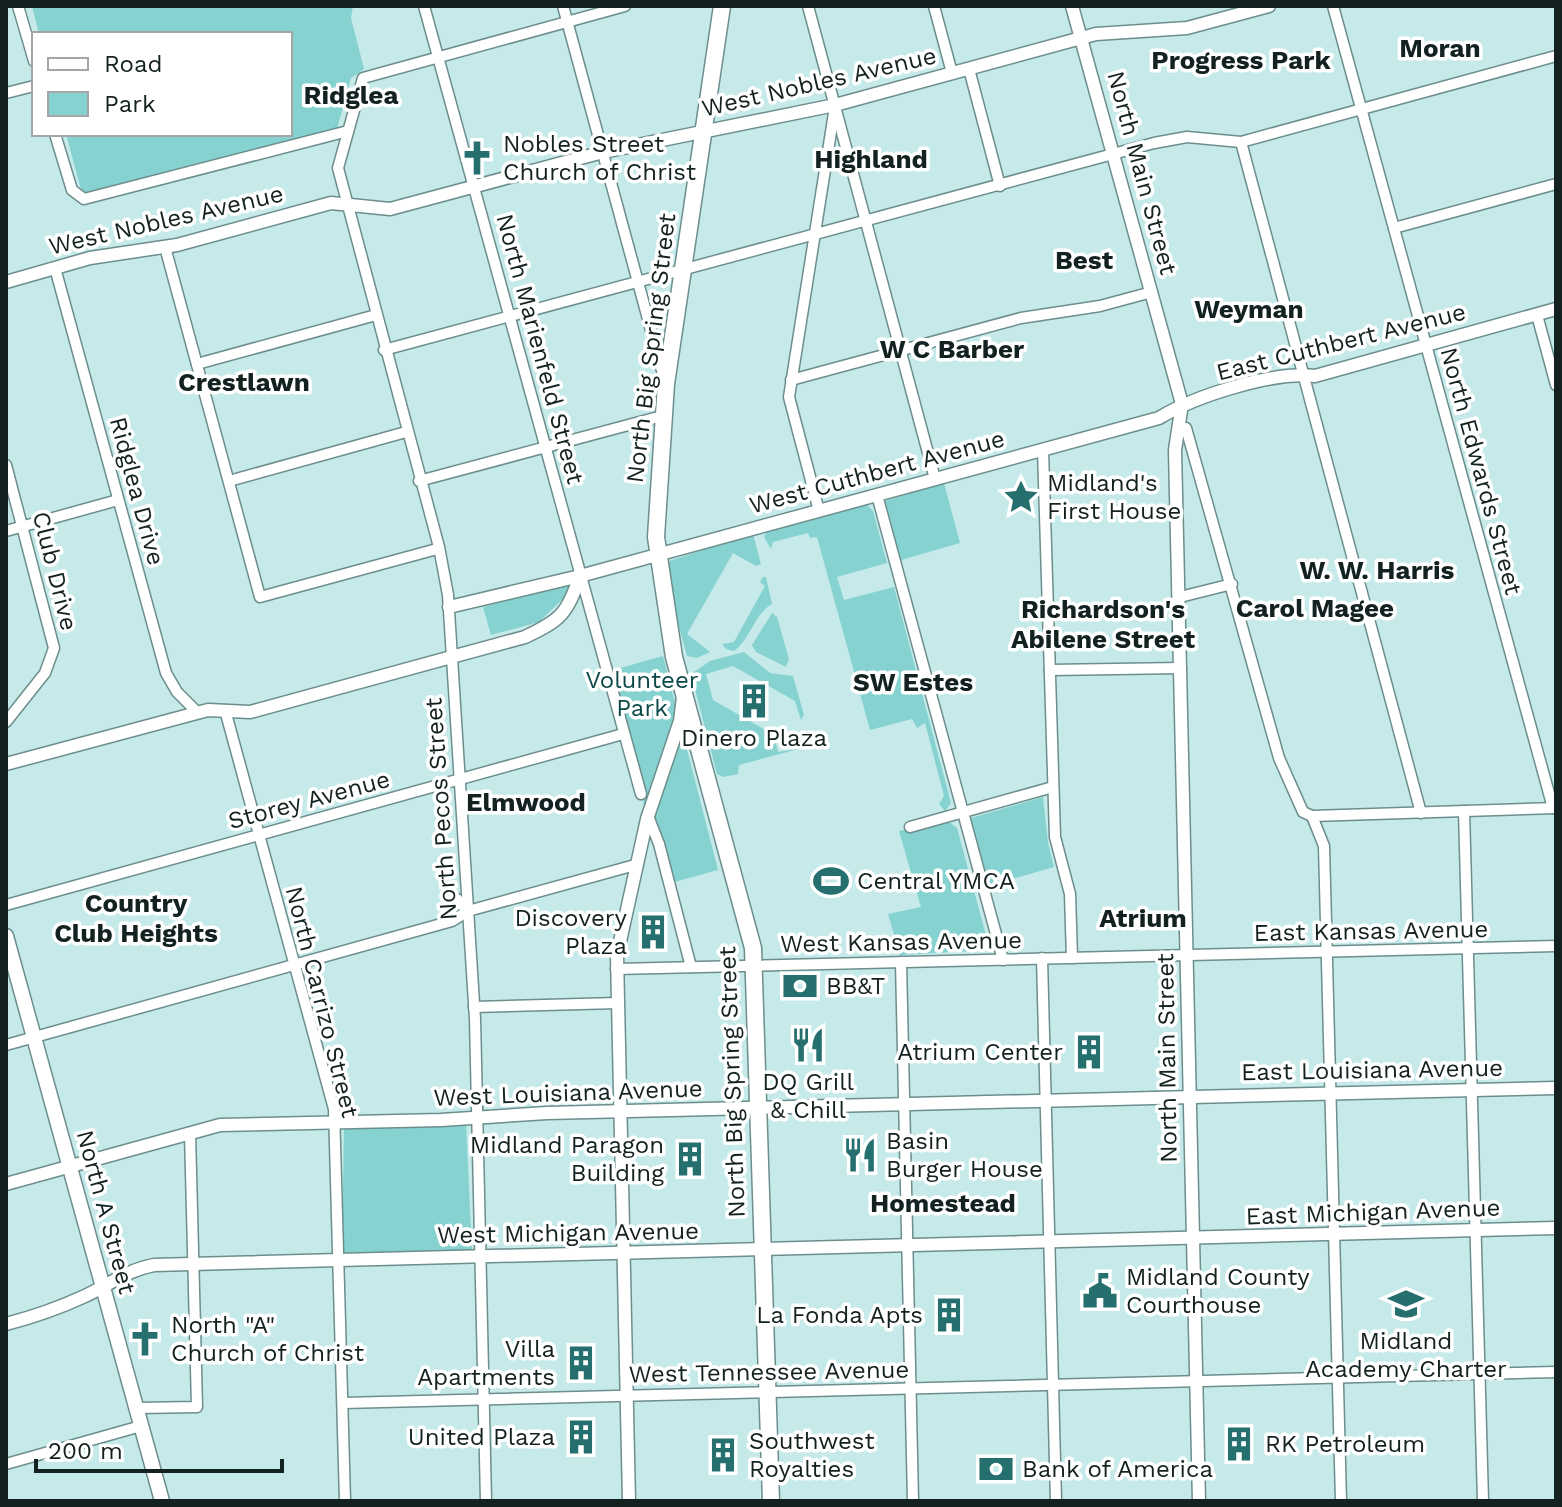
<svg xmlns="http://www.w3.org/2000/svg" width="1562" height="1507" font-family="'Work Sans',sans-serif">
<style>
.green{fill:#86d2d1}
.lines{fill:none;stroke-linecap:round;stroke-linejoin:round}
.minor-casing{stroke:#6c8e8d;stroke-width:13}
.tertiary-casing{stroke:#6c8e8d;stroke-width:15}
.secondary-casing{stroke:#6c8e8d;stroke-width:17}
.trunk-casing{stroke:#6c8e8d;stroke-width:19}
.minor{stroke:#fff;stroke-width:10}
.tertiary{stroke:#fff;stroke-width:12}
.secondary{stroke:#fff;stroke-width:14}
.trunk{stroke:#fff;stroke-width:16}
.labels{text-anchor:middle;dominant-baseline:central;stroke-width:7;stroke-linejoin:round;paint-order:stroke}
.street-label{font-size:24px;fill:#132120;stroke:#fff}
.poi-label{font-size:24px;fill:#132120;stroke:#fff;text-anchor:start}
.park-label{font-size:24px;fill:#0c4948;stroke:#fff}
.neighbourhood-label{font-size:26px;font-weight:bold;fill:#132120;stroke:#fff}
</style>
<rect width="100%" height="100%" fill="#c5eae9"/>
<!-- green -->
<g class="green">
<polygon points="32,6 353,6 351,18 364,69 351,78 337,129 83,197 66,134 290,134 290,34 39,34"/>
<polygon points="944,483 960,543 901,560 885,501"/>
<polygon points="866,504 873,511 887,563 837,577 844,600 894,587 951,803 945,811 939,804 944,796 925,723 917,728 912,719 870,730 817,537 810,538 808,533 773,542 771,549 764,537 767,530"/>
<polygon points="753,534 761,564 756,566 733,553 687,634 710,652 697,658 687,656 673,606 669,561"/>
<path d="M763 577H766L772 604C754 614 751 639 734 651L726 649 722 644 734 642 765 586 760 582Z"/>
<polygon points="570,583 572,590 539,622 491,635 483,607"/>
<polygon points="772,613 777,617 789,659 786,667 756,652 752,645"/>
<polygon points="744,652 770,673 793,676 804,715 801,720 795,701 733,666 706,674 713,700 774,735 778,752 802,748 739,765 738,774 723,777 717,774 691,674 710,661"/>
<polygon points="663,656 718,870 667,884 606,672"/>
<polygon points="1043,797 1048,843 1054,867 988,886 971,818"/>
<polygon points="948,821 957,828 990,950 900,955 888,914 921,907 899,831"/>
<polygon points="466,1123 472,1250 342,1253 344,1126"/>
</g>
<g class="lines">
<!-- minor casing -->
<g class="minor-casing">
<g id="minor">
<polyline points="18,6 34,61"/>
<polyline points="424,6 641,794"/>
<polyline points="563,6 664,378"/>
<polyline points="808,6 935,479"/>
<polyline points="934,6 952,73"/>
<polyline points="1333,6 1553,808"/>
<polyline points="969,69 1000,186"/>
<polyline points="6,93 34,86"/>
<polyline points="55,134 72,190 84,199 348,131"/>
<polyline points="1241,142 1421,813"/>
<polyline points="1394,228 1556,184"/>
<polyline points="165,247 260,597 437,549"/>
<polyline points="55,268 166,673 177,692 198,713"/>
<polyline points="1537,315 1556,385"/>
<polyline points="384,350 1154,143 1187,137 1241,142 1556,56"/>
<polyline points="197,364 376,315"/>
<polyline points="791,380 1021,318 1100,306 1152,292"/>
<polyline points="1186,428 1279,758 1303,812 1312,816 1324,846 1341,1501"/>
<polyline points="1043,450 1055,837 1070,894 1072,958"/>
<polyline points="6,465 54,648 45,673 6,722"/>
<polyline points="229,481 406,432"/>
<polyline points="419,481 662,416"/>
<polyline points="877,495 1003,960"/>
<polyline points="819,511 789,397 834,113"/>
<polyline points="6,531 118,500"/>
<polyline points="1180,597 1232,584"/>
<polyline points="1050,670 1181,668"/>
<polyline points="225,710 334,1109 345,1501"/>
<polyline points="1464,811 1483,1501"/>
<polyline points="648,816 659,844 691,967"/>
<polyline points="1312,816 1556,808"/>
<polyline points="910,827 1053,787"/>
<polyline points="457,899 468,911 635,865"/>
<polyline points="6,905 623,734"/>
<polyline points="1042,958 1056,1501"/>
<polyline points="901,962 913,1501"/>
<polyline points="616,969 1556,946"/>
<polyline points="474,1007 617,1003"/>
<polyline points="6,1045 452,921 468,911"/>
<polyline points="343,1403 1556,1372"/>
<polyline points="137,1408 197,1407 190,1133"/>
<polyline points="6,1464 141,1426"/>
<polyline points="486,1501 475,1019 448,595 439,547 338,168 363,78 625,6"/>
</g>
</g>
<!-- tertiary casing -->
<g class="tertiary-casing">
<g id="tertiary">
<polyline points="1072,6 1182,404 1175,450 1199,1501"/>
<polyline points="6,282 90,258 177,245 331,203 390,209 603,152 835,105 1096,34 1187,28 1269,6"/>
<path d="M449 607 580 576 1159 418C1195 396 1273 371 1315 376L1556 309"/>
<path d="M6 764 208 710 250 712 525 637C561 620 567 614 580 576"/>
<polyline points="6,1184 220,1125 441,1120 547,1113 1556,1088"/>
<path d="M6 1324C33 1317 59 1308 85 1296 109 1285 127 1270 154 1265L1556 1228"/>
<polyline points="629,1501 617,955 647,819 680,721 683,697"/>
</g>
</g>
<!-- secondary casing -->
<g class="secondary-casing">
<polyline id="secondary" points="6,936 162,1501"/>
</g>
<!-- trunk casing -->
<g class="trunk-casing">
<polyline id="trunk" points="722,6 666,384 656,537 674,657 753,948 771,1501"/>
</g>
<!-- minor -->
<use href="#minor" class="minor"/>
<!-- tertiary -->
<use href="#tertiary" class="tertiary"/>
<!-- secondary -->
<use href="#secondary" class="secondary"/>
<!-- trunk -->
<use href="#trunk" class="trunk"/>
</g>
<!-- icons -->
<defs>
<g id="church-bare" transform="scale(2.76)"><path d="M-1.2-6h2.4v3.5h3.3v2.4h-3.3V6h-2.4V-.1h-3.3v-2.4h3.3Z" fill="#25706f" stroke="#fff" stroke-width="2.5" paint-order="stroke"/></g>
<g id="sight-bare" transform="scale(2.76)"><path d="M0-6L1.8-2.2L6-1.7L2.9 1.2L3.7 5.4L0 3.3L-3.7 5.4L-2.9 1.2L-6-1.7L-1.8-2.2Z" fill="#25706f" stroke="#fff" stroke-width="2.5" paint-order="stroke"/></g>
<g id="building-bare" transform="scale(2.76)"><path d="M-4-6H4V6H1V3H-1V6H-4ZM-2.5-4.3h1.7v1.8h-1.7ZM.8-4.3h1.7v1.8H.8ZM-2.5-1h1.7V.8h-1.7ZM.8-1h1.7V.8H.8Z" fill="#25706f" stroke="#fff" stroke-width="2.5" paint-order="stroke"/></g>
<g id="stadium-bare" transform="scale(2.76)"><path d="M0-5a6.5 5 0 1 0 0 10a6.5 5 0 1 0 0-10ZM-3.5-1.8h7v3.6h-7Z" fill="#25706f" stroke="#fff" stroke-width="2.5" paint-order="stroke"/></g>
<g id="bank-bare" transform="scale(2.76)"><path d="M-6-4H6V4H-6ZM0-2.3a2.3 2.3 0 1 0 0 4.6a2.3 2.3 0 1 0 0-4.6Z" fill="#25706f" stroke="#fff" stroke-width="2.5" paint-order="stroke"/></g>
<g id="restaurant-bare" transform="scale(2.76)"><path d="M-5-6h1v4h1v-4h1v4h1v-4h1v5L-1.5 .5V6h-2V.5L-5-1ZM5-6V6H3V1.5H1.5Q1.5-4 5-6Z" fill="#25706f" stroke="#fff" stroke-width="2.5" paint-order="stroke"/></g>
<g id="civic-bare" transform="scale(2.76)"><path d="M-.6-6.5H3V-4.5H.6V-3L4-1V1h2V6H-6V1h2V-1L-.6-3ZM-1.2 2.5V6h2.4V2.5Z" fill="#25706f" stroke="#fff" stroke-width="2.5" paint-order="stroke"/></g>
<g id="school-bare" transform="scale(2.76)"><path d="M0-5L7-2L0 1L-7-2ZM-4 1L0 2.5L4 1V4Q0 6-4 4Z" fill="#25706f" stroke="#fff" stroke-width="2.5" paint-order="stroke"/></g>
</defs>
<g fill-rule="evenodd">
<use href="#church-bare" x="477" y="158"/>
<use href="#sight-bare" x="1021" y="497"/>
<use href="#building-bare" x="754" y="701"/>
<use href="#stadium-bare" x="831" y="881"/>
<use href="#building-bare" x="653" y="932"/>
<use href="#bank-bare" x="800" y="986"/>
<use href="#restaurant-bare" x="808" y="1045"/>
<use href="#building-bare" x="1089" y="1052"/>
<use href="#restaurant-bare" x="860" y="1155"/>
<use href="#building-bare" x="690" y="1159"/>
<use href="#civic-bare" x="1100" y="1291"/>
<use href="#school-bare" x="1406" y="1304"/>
<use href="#building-bare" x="949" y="1315"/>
<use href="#church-bare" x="145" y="1339"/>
<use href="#building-bare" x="581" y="1363"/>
<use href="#building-bare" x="581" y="1437"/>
<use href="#building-bare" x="1239" y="1444"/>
<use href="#building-bare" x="723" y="1455"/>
<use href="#bank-bare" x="996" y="1469"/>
</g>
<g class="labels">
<!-- street labels -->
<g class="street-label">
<text transform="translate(819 82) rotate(-13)">West Nobles Avenue</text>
<text transform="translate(1142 173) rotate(75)">North Main Street</text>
<text transform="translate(166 220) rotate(-13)">West Nobles Avenue</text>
<text transform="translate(1341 342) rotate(-14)">East Cuthbert Avenue</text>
<text transform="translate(651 348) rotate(-83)">North Big Spring Street</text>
<text transform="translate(540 349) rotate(75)">North Marienfeld Street</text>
<text transform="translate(1481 471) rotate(75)">North Edwards Street</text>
<text transform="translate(877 472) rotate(-15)">West Cuthbert Avenue</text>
<text transform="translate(137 491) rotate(75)">Ridglea Drive</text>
<text transform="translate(55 571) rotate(76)">Club Drive</text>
<text transform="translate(309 800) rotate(-15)">Storey Avenue</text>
<text transform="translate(441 809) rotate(-94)">North Pecos Street</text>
<text transform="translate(1371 931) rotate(-1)">East Kansas Avenue</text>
<text transform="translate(901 942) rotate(-1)">West Kansas Avenue</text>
<text transform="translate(322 1002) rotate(76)">North Carrizo Street</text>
<text transform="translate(1167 1058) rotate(-91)">North Main Street</text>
<text transform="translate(1372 1070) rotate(-1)">East Louisiana Avenue</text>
<text transform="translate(732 1082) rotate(-92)">North Big Spring Street</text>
<text transform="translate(568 1093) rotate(-2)">West Louisiana Avenue</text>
<text transform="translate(106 1212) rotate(75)">North A Street</text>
<text transform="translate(1373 1212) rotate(-2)">East Michigan Avenue</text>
<text transform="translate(568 1233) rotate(-1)">West Michigan Avenue</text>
<text transform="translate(769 1372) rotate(-1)">West Tennessee Avenue</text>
</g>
<!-- poi labels -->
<g class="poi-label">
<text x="503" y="144">Nobles Street<tspan x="503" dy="28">Church of Christ</tspan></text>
<text x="1047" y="483">Midland's<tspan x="1047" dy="28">First House</tspan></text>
<text x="754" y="738" text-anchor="middle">Dinero Plaza</text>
<text x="857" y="881">Central YMCA</text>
<text x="627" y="918" text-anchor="end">Discovery<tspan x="627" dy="28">Plaza</tspan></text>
<text x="826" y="986">BB&amp;T</text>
<text x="1063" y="1052" text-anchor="end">Atrium Center</text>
<text x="808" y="1082" text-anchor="middle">DQ Grill<tspan x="808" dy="28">&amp; Chill</tspan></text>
<text x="886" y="1141">Basin<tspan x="886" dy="28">Burger House</tspan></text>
<text x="664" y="1145" text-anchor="end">Midland Paragon<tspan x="664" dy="28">Building</tspan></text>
<text x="1126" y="1277">Midland County<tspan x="1126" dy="28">Courthouse</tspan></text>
<text x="923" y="1315" text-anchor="end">La Fonda Apts</text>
<text x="171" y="1325">North "A"<tspan x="171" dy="28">Church of Christ</tspan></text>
<text x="1406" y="1341" text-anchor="middle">Midland<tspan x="1406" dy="28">Academy Charter</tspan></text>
<text x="555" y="1349" text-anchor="end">Villa<tspan x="555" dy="28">Apartments</tspan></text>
<text x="555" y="1437" text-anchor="end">United Plaza</text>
<text x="749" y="1441">Southwest<tspan x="749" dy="28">Royalties</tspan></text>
<text x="1265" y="1444">RK Petroleum</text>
<text x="1022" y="1469">Bank of America</text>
</g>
<!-- park labels -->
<g class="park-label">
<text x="642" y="680">Volunteer<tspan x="642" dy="28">Park</tspan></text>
</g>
<!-- neighbourhood labels -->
<g class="neighbourhood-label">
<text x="1440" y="48">Moran</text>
<text x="1241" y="60">Progress Park</text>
<text x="351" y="95">Ridglea</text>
<text x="871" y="159">Highland</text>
<text x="1084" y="260">Best</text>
<text x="1249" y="309">Weyman</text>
<text x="952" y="349">W C Barber</text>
<text x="244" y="382">Crestlawn</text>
<text x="1377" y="570">W. W. Harris</text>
<text x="1315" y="608">Carol Magee</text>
<text x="1103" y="609">Richardson's<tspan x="1103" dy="30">Abilene Street</tspan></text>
<text x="913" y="682">SW Estes</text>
<text x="526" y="802">Elmwood</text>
<text x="136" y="903">Country<tspan x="136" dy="30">Club Heights</tspan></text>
<text x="1143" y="918">Atrium</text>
<text x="943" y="1203">Homestead</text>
</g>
</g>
<!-- border -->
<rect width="1562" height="1507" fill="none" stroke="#132120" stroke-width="16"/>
<!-- legend -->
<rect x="32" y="32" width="260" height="104" fill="#ffffff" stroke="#a1a6a6" stroke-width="2"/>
<rect x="48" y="58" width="40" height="12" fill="#ffffff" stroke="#a1a6a6" stroke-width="2"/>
<text x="104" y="72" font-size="24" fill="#132120">Road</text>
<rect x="48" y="92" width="40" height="24" fill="#86d2d1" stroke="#a1a6a6" stroke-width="2"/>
<text x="104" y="112" font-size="24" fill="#132120">Park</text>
<!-- scale -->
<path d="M36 1459v12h246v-12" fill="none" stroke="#132120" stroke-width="4"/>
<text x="48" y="1459" font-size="24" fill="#132120" stroke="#ffffff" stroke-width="6" paint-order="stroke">200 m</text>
</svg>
